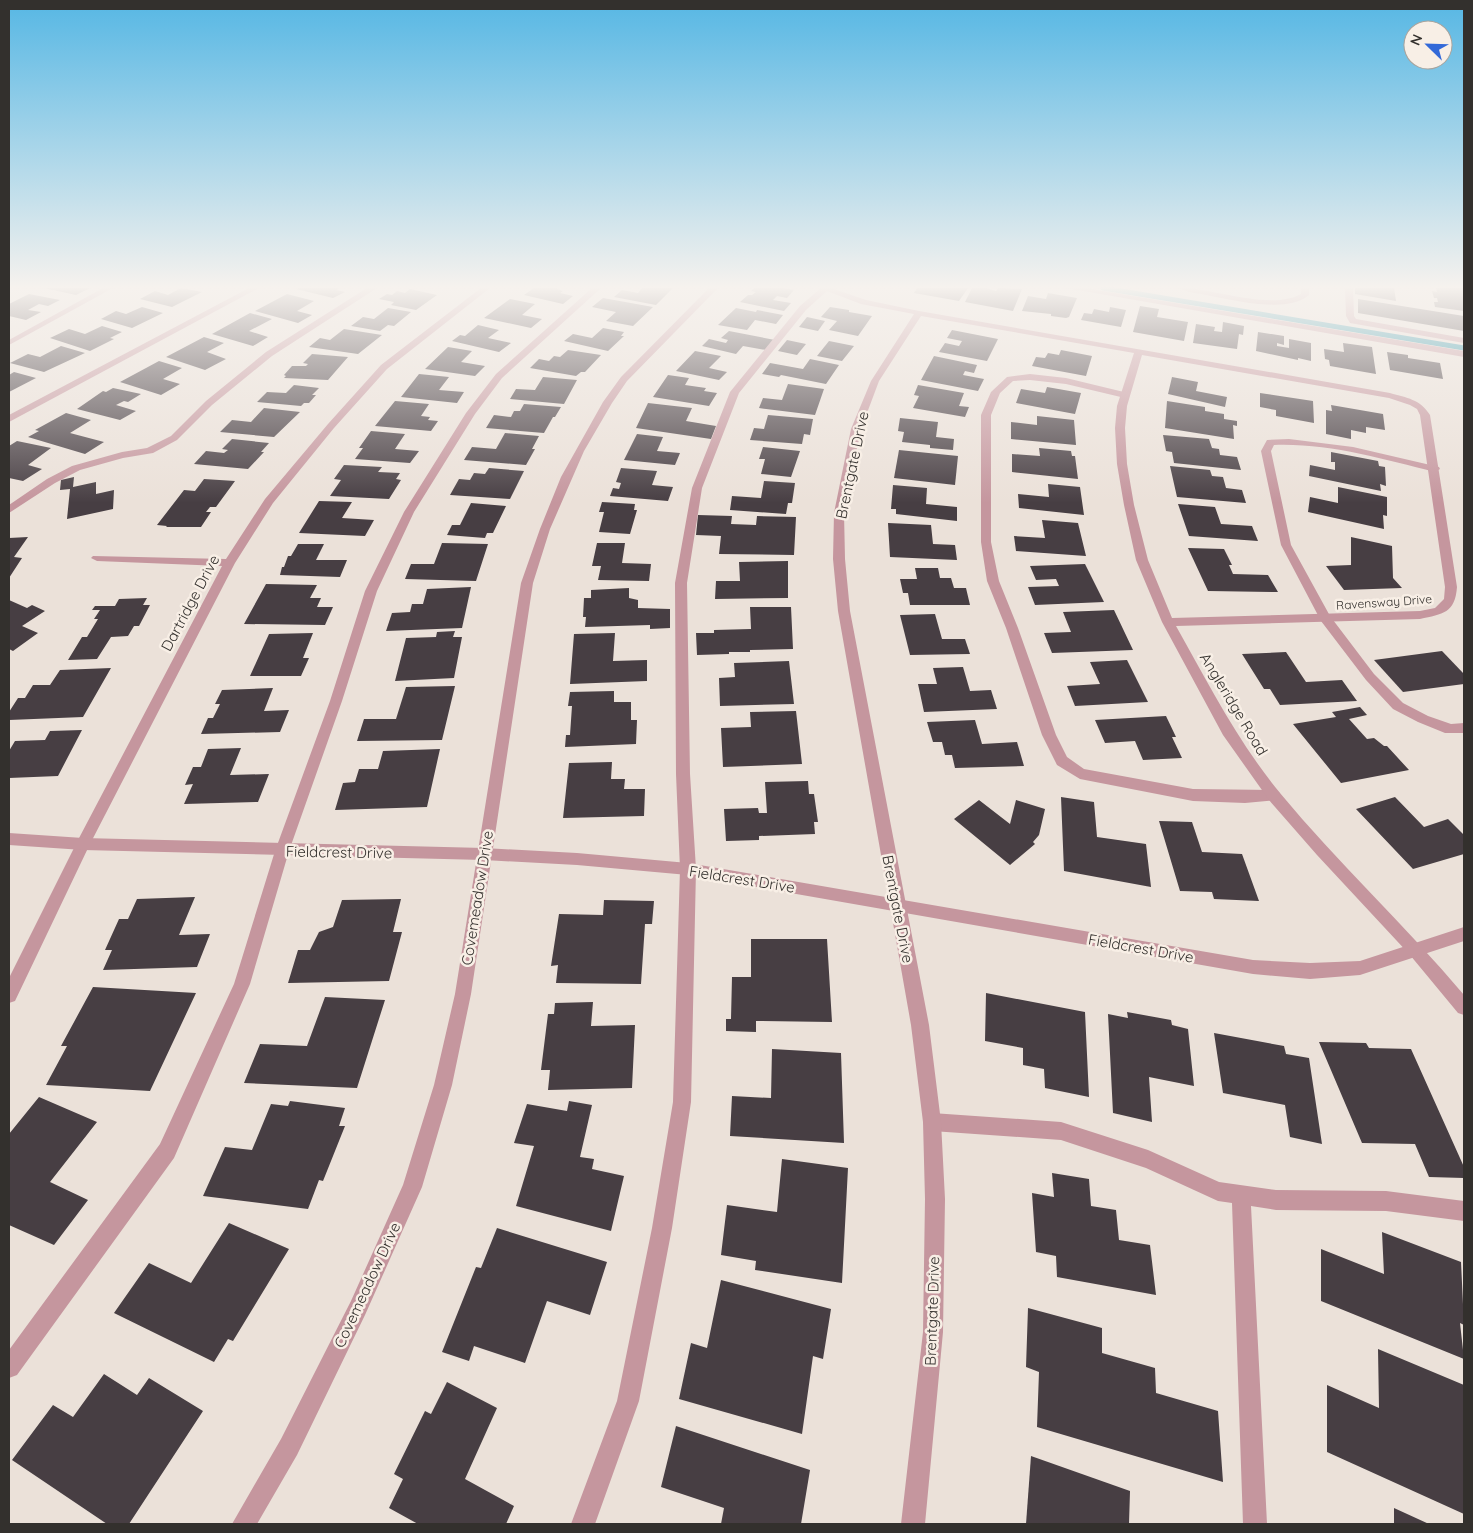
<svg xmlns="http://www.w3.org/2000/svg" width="1473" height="1533" font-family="Quicksand,sans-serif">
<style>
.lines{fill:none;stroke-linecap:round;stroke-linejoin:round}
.stream{stroke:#2291a8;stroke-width:5}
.building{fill:#473e43}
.service{fill:#c5969e;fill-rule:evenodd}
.minor{fill:#c5969e;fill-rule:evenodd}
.tertiary{fill:#c5969e;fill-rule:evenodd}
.labels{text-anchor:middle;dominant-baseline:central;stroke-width:5;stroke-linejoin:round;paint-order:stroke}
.far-street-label{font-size:12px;fill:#33302d;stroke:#f8efe6}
.street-label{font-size:15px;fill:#33302d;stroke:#f8efe6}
</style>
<rect width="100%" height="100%" fill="#ebe1d9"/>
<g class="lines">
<!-- stream -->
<polyline class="stream" points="1103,288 1464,348"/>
</g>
<!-- building -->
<g class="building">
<polygon points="44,288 90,288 76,295"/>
<polygon points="181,288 202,292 172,307 140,299 155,291 168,295"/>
<polygon points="299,288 339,288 337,290 345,292 333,298 296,289"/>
<polygon points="534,288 558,288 557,289 563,291 560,293 573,296 563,304 524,295"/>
<polygon points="642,288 673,288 656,305 614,297 622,290 638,293"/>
<polygon points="754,288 783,288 794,290 787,298 777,296 773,300 791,303 784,311 740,302 748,295 752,295 756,292 751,291"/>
<polygon points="917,288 968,288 959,301 914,293"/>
<polygon points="972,288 986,288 996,291 998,288 1022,289 1013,311 965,302"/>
<polygon points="1355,288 1394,288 1396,301 1355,294"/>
<polygon points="1436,288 1464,288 1464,311 1435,307 1434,302 1438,302 1437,298 1434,298 1432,291 1437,292"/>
<polygon points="410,289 437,295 416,310 391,305 394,302 379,299 387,294 392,295 397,291 405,293"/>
<polygon points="1048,293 1077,298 1069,317 1066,318 1051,316 1051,314 1022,311 1028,296 1046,299"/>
<polygon points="29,294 60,300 48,306 39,304 28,310 41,312 26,320 9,316 9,304"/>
<polygon points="287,294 314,301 297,311 312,315 298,323 255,311"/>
<polygon points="603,298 653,307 633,326 606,321 616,312 592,307"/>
<polygon points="510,299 535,304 522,315 542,319 531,328 484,318"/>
<polygon points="1358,299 1464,316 1464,331 1358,313"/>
<polygon points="1140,306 1159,309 1157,317 1188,322 1184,341 1133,332"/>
<polygon points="142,307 163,313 132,328 101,319 116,311 126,314"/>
<polygon points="830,307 849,310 849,312 872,316 858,336 829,330 837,321 821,317"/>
<polygon points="1110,307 1126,310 1121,327 1081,320 1084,313 1092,314 1094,309 1109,312"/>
<polygon points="388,308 411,312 394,326 388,325 380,331 351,326 363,317 374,319"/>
<polygon points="736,308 756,312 757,310 783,315 776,324 755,320 747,330 718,325"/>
<polygon points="250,313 272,319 249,331 268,337 253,346 212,334"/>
<polygon points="807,317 825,321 818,331 799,327"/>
<polygon points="1223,322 1244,326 1243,335 1239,334 1237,349 1193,343 1196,324 1215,327 1214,331 1222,332"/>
<polygon points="478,325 499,330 488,338 511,343 499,352 452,341 460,335 465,336"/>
<polygon points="102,326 122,332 110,338 114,339 90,351 50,338 69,329 85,334"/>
<polygon points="603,328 624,332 621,336 624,336 608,351 564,341 573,334 592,338"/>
<polygon points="344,329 382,335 358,354 309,347 320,338 330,340"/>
<polygon points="952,330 998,339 987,361 939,352 945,343 959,346 962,341 947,338"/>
<polygon points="729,331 775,340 766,350 743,346 736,354 702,346 709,339 726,343 728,340 721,338"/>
<polygon points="1258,332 1284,336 1284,345 1277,343 1277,346 1289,348 1289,339 1311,343 1311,361 1298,358 1298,360 1256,351"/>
<polygon points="204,337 224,343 207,352 226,359 205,370 166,357"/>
<polygon points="787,340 806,344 797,355 778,351"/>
<polygon points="829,341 854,346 842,361 817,356"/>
<polygon points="1343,343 1372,347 1376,374 1330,366 1329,360 1325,359 1324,349 1344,352"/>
<polygon points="61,346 85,353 44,372 10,363 28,354 40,357"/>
<polygon points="448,347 472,351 461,362 485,366 475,376 425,369"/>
<polygon points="568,350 601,355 585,372 581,372 576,376 530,368 539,359 549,361 554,356 560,357"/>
<polygon points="1061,350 1092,356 1086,376 1032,366 1036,357 1045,358 1048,353 1059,355"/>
<polygon points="695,351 721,356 709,368 727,372 719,380 676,371"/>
<polygon points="1387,352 1408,355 1408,358 1440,363 1443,379 1390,370"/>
<polygon points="312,354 348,357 328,380 284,378 286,376 284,375 292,366 306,366 308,364 303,363"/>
<polygon points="934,356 977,365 974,373 965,371 963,375 984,379 978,391 921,380"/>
<polygon points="810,359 839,365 826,384 781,375 779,377 762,374 770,363 803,369"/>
<polygon points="159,361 182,368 163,379 180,384 161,395 120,382"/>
<polygon points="14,372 36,378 9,392 9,375"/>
<polygon points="419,374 449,377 439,390 464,392 457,403 401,397"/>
<polygon points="668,375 689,378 685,385 706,388 704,391 717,393 709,406 653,397"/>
<polygon points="543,377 577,380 564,404 510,399 516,389 535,390"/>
<polygon points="1172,377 1198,382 1196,391 1227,397 1225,407 1168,394"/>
<polygon points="788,384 824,389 815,415 759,408 763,398 782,400"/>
<polygon points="294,385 319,388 312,395 316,395 309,403 304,403 301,406 257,402 267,392 286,393"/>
<polygon points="918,385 964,393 959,406 969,407 965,417 913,408 919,396 914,395"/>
<polygon points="1047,387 1081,393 1075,414 1016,403 1021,389 1045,393"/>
<polygon points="113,388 141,394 128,402 124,401 116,405 136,411 120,420 77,409 103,391 106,392"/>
<polygon points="1260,393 1313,401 1314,423 1276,416 1276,410 1260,407"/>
<polygon points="395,401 429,404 421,416 430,417 428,420 438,421 431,431 375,426"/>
<polygon points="1167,401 1205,407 1205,411 1224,414 1224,419 1237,421 1237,426 1233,425 1234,439 1165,428"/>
<polygon points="648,403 692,408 686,421 716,426 711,439 636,428"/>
<polygon points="524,404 561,407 555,417 553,417 544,433 486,428 494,415 511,417 514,411 520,411"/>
<polygon points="1331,405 1383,414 1385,430 1366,427 1366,433 1351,430 1351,439 1326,434 1326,410 1332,411"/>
<polygon points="264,408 300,412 274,437 220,432 232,420 251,422"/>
<polygon points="66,413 91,420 70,433 104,442 85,454 28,437 39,431 35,430"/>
<polygon points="768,415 813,419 810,435 804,434 802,444 750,440 754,428 764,429"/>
<polygon points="1037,416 1074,420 1076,445 1011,439 1011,422 1037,425"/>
<polygon points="900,418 938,422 936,437 954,439 953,450 930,448 930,445 902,442 904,432 898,431"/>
<polygon points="371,431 405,434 395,449 419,451 410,463 355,459 363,448 359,448"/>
<polygon points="505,433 539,436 532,449 535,449 526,465 464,460 472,447 496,449"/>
<polygon points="637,434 663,437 657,451 680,453 675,465 624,460"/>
<polygon points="1163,435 1209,439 1212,448 1219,449 1220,455 1237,457 1241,470 1174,463 1172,452 1166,451"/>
<polygon points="232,439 269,443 261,452 264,452 248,469 194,464 206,451 224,453 228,450 222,449"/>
<polygon points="17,441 51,448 28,465 42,469 23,481 9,478 9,446"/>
<polygon points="763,447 800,451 791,477 761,474 765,459 759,459"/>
<polygon points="1039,448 1071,451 1072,456 1075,456 1078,479 1012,472 1012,454 1040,456"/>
<polygon points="899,450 958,456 955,485 894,478"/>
<polygon points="1331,452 1378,461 1379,466 1385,467 1386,486 1380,484 1381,491 1309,476 1310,465 1335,470 1335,462 1331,462"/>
<polygon points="344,465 382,467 378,472 400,473 396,479 401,480 389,499 330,496 341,480 334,479"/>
<polygon points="1170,466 1210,470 1212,476 1223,477 1226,488 1242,490 1246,503 1177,497"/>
<polygon points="489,468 524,471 510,499 450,495 459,479 470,480 474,473 485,474"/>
<polygon points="621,468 657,471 652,485 673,487 668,501 610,496 613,488 619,489 621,483 616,482"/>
<polygon points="74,477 73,487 96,482 96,494 114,490 113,509 67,519 70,489 60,490 61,480"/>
<polygon points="204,479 235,481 216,507 210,507 206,512 211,512 201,527 166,527 167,526 157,525 184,490 195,491"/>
<polygon points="764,481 795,483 792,503 788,503 786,514 730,510 732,496 761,498"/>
<polygon points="1048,484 1080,487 1084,515 1019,508 1018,494 1049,497"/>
<polygon points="893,485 927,488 926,504 957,507 957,521 896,514 896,509 891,509"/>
<polygon points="1338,487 1387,497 1387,516 1383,515 1384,529 1308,512 1310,497 1338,503"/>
<polygon points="319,501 352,502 342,518 374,520 365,536 299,533"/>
<polygon points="602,502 635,504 634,510 637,510 630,534 599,532 604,512 599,512"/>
<polygon points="471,503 506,506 493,533 487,533 485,538 447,535 452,525 460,525"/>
<polygon points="1178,504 1215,507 1221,524 1252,526 1258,541 1189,536"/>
<polygon points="698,515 732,516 731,524 756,525 757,516 796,517 794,555 719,554 721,536 696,535"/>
<polygon points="1042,520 1078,523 1086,556 1016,551 1014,536 1045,538"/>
<polygon points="888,523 931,525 933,544 955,545 957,560 890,557"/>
<polygon points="28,537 14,557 22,558 9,578 9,538"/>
<polygon points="1351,537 1392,546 1393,578 1402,588 1344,590 1326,566 1351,565"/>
<polygon points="442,543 488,544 476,581 405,579 411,564 434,564"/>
<polygon points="597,543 625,543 622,563 651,564 649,581 598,580 601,566 592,566"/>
<polygon points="298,544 324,544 316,560 347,560 340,577 280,575 282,567 284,567 288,556 291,556"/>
<polygon points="1188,548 1224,549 1232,565 1229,565 1233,574 1268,575 1278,592 1208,591"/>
<polygon points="788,561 788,598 715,599 716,581 740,581 739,562"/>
<polygon points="1085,564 1104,602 1035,605 1028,587 1059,586 1056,579 1036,580 1030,566"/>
<polygon points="915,568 938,568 940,578 951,578 954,588 966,588 970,605 910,605 908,593 903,593 900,579 917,579"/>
<polygon points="266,584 317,585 310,598 321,598 317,607 333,607 325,625 244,624"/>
<polygon points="471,587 462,628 386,631 392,613 410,612 412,604 423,604 427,589"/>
<polygon points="629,588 629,598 638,600 638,608 670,609 670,628 650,629 650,625 585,627 586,617 583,617 584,598 591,598 591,590"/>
<polygon points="147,598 143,605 150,605 139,626 134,626 128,636 111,637 97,659 68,660 82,637 87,637 98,619 94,619 100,610 92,610 95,606 115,606 119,599"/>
<polygon points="9,600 27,608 32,605 45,611 22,626 38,633 13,651 9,649"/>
<polygon points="750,607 791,607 793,649 750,650 750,652 729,652 729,654 697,655 696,633 714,633 714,630 751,629"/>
<polygon points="1114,610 1133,650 1052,653 1044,633 1071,632 1063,612"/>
<polygon points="935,614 942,639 965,639 970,654 910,655 900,615"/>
<polygon points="455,631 453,637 462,637 454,678 395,681 406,638 436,637 437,632"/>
<polygon points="313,633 303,658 309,658 301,676 250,676 269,634"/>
<polygon points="615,633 613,661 647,660 647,681 570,684 574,634"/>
<polygon points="1442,651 1464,674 1464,684 1403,692 1374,660"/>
<polygon points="1286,652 1306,682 1342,680 1357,701 1280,705 1270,689 1264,689 1242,654"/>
<polygon points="1127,660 1148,702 1075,706 1067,686 1100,684 1090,662"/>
<polygon points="789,661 794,704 720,706 719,678 735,677 734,663"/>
<polygon points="963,667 970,691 991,690 997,709 924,712 918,684 937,684 933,668"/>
<polygon points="111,668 83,717 9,720 9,712 18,698 25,698 33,685 50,685 60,670"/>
<polygon points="455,686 442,740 357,741 364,719 396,719 406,687"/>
<polygon points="273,688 264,711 289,710 280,732 201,734 208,718 213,718 220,704 215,704 222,690"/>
<polygon points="614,691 614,702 631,702 631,720 637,720 636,744 565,747 566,735 570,735 572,706 568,706 570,692"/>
<polygon points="1360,707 1367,715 1349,719 1367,739 1374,738 1384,746 1387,746 1409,770 1341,783 1293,724 1336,717 1332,712"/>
<polygon points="796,711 802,764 723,767 721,728 751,727 750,712"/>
<polygon points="1166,716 1176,737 1172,737 1182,758 1143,760 1135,741 1105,743 1095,720"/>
<polygon points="975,720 982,744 1017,742 1024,766 955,768 952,755 945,755 942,742 933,742 927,722"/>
<polygon points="82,730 58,776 9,778 9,751 15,741 45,740 50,731"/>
<polygon points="241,748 230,775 269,774 258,802 184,804 193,784 185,785 193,767 201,767 208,749"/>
<polygon points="440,749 427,807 335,810 343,783 355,782 359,769 378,769 383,751"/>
<polygon points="612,762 611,779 625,779 624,789 645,789 644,816 563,818 569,763"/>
<polygon points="808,781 809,794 814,794 818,822 814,822 815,834 759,836 759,840 726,841 724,809 758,808 759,813 767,813 765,782"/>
<polygon points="1061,797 1094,802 1097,837 1146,844 1151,887 1064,871"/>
<polygon points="1395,797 1424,827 1448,819 1464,835 1464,854 1413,869 1356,809"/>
<polygon points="979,800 1010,824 1016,800 1045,809 1039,835 1033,842 1035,844 1010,865 954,819"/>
<polygon points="1159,821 1192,822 1202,852 1242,854 1259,901 1214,899 1212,892 1180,891"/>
<polygon points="195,897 179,935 210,934 197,967 103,970 112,950 105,950 119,919 128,919 137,899"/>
<polygon points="401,899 393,932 402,932 389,981 288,983 298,950 310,950 319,932 333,927 342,900"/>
<polygon points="604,900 654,901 652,924 645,924 641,984 556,983 558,965 551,966 559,914 603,915"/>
<polygon points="751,939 827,939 832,1022 756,1021 756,1032 726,1031 726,1019 731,1019 732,977 751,977"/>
<polygon points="93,987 196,993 150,1091 46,1085 67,1046 61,1046"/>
<polygon points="986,993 1085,1012 1089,1097 1045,1088 1044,1069 1023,1065 1023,1048 985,1041"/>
<polygon points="325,997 385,1000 357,1088 244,1083 260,1044 307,1046"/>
<polygon points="593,1002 591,1026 635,1025 632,1088 548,1090 550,1070 541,1070 548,1014 554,1014 555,1003"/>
<polygon points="1127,1012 1171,1020 1172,1025 1188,1029 1194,1086 1149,1077 1152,1122 1113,1113 1108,1014 1128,1018"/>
<polygon points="1214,1033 1284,1046 1286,1054 1309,1058 1322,1144 1290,1137 1285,1105 1223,1093"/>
<polygon points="1319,1042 1366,1043 1369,1048 1411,1049 1464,1167 1464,1178 1429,1177 1415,1144 1362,1143"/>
<polygon points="772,1049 841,1053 844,1143 730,1136 732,1096 771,1098"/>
<polygon points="39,1097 97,1122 50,1182 88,1200 54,1245 9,1225 9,1134"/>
<polygon points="290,1101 345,1108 339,1126 345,1126 323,1181 319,1180 308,1209 203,1196 225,1147 252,1150 271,1104 288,1106"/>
<polygon points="569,1101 592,1105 580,1157 594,1159 592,1169 624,1176 611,1231 516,1206 534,1146 514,1143 527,1104 567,1111"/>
<polygon points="782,1159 848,1168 842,1283 755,1270 756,1261 721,1255 727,1205 777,1212"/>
<polygon points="1052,1173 1089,1179 1091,1206 1116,1210 1119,1240 1150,1245 1156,1295 1057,1277 1056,1256 1036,1252 1032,1193 1054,1197"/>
<polygon points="229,1223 289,1249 233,1341 228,1339 214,1362 114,1313 149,1263 191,1283"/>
<polygon points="497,1228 607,1262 590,1315 547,1301 525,1363 474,1346 469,1361 442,1352 476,1267 481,1268"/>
<polygon points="1382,1232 1461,1262 1464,1325 1460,1323 1464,1359 1321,1301 1321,1249 1384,1274"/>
<polygon points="721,1280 831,1309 823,1359 813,1356 802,1434 679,1399 691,1343 707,1348"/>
<polygon points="1028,1308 1102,1328 1102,1353 1155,1368 1156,1393 1218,1411 1223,1482 1037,1427 1039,1372 1026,1367"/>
<polygon points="1378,1349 1464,1385 1464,1514 1327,1452 1327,1385 1379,1408"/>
<polygon points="104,1374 137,1395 149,1378 203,1411 129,1524 107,1524 12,1460 53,1405 73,1417"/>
<polygon points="447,1382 497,1408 465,1479 514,1506 506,1524 418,1524 389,1508 403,1479 394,1474 425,1411 431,1414"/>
<polygon points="676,1426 810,1470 801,1524 721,1524 724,1508 661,1487"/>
<polygon points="1031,1456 1130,1491 1129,1524 1026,1524"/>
<polygon points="1394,1508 1429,1524 1394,1524"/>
</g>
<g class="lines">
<!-- service -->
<g class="service">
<polygon points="103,288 113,288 9,345 9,340"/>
<polygon points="367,288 377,288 272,356 212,405 177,440 153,453 123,458 80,470 55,483 9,513 9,505 47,479 72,466 122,452 147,448 171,436 206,401 266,352"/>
<polygon points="592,288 601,288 502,378 475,414 414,512 377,591 342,701 289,851 250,984 174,1158 17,1375 9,1378 9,1350 160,1144 234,984 275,851 330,701 365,591 404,512 466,413 496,374"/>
<polygon points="821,288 829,289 806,310 739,393 702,488 687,583 690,774 696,869 691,1102 672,1228 639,1401 595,1524 571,1524 617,1401 652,1228 673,1102 680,869 676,774 675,583 692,488 730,392 800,306"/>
<polygon points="1066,288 1085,288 1464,351 1464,357"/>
<path d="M1180 288C1215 288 1270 311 1301 294V288H1309V295C1288 314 1232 300 1206 295 1198 293 1187 293 1180 288Z"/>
<polygon points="1345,288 1353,288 1354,316 1356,319 1464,338 1464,343 1350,323 1346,316"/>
<polygon points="1030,374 1066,378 1128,393 1130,395 1125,398 1066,384 1030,380 1013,381 1000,393 991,415 991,542 999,581 1018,628 1056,735 1067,757 1084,769 1193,789 1274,790 1279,792 1281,796 1279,800 1245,803 1193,801 1080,779 1057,765 1042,735 1006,628 987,581 981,542 981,415 991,392 1007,377"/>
<path d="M1289 439 1353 447 1439 467 1440 469 1435 472C1382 459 1329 443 1274 445L1271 451 1291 545 1330 616 1374 674 1403 703 1428 716 1451 724 1464 723V733H1445L1418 722 1393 709 1366 680 1321 621 1281 545 1261 451 1267 440Z"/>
<polygon points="932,1113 1061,1122 1148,1150 1219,1182 1276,1190 1386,1191 1464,1201 1464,1221 1386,1211 1276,1210 1251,1206 1267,1524 1243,1524 1232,1203 1218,1201 1146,1168 1061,1140 932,1131 926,1128 923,1122 926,1116"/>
</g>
<!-- minor -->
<g class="minor">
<polygon points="249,288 259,288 9,422 9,415"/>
<polygon points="481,288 490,288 387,369 334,428 273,503 235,563 89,846 15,1001 9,1003 9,978 78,840 222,566 97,561 91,558 93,556 226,559 265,499 328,424 381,365"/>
<polygon points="709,288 718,288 627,381 612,403 584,451 550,529 533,583 471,994 452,1085 422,1187 365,1315 297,1455 257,1524 232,1524 281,1439 351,1301 403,1185 434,1085 455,994 521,583 540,529 561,477 603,402 621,377"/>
<path d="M819 288H831L866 300 919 311 1390 393C1407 398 1420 399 1430 415L1457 587C1455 613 1443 614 1420 619L1176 626C1208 683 1238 742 1280 793 1338 863 1405 925 1464 995V1015L1458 1013 1410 955 1317 855 1269 800 1223 735 1162 622 1136 560 1124 505 1117 464 1115 428 1117 406 1134 353 921 316 879 381 861 429 844 513 845 559 850 611 929 1025 941 1122 945 1199 943 1332 925 1524H901L923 1332 925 1199 923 1122 911 1025 838 611 833 559 834 513 851 429 871 381 914 314 861 304ZM1142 355 1389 398 1410 405 1417 409 1420 415 1445 587 1444 599 1435 608 1420 611 1172 618 1148 560 1134 505 1127 464 1125 428 1127 406Z"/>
</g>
<!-- tertiary -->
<polygon class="tertiary" points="9,833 83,838 484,848 577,853 688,863 1253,960 1310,963 1360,961 1464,927 1464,941 1360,975 1310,979 1253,974 688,875 577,865 484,860 83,850 9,845"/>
</g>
<!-- sky -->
<linearGradient id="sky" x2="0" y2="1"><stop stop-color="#56b7e4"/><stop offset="0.57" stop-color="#f6f2ee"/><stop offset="1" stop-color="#f6f2ee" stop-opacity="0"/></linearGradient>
<rect width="1473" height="503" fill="url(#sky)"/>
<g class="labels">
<!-- far-street labels -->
<g class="far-street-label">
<text transform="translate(1384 602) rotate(-4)">Ravensway Drive</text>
</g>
<!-- street labels -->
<g class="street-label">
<text transform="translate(852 465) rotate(-78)">Brentgate Drive</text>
<text transform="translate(190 603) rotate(-62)">Dartridge Drive</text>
<text transform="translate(1234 704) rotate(59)">Angleridge Road</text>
<text transform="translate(339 852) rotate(1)">Fieldcrest Drive</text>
<text transform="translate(742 879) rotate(9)">Fieldcrest Drive</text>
<text transform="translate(477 898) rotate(-81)">Covemeadow Drive</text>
<text transform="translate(898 909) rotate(79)">Brentgate Drive</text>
<text transform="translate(1141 948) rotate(10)">Fieldcrest Drive</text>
<text transform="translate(367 1285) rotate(-65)">Covemeadow Drive</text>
<text transform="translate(932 1311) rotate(-88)">Brentgate Drive</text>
</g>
</g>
<!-- border -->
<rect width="1473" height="1533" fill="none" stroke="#33302d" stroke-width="20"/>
<!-- north arrow -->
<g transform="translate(1428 45) rotate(293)"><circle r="24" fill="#f8efe6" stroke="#a9a39c"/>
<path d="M0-4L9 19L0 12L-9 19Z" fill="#3369d8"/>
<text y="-8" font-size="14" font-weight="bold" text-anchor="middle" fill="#33302d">N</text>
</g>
</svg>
